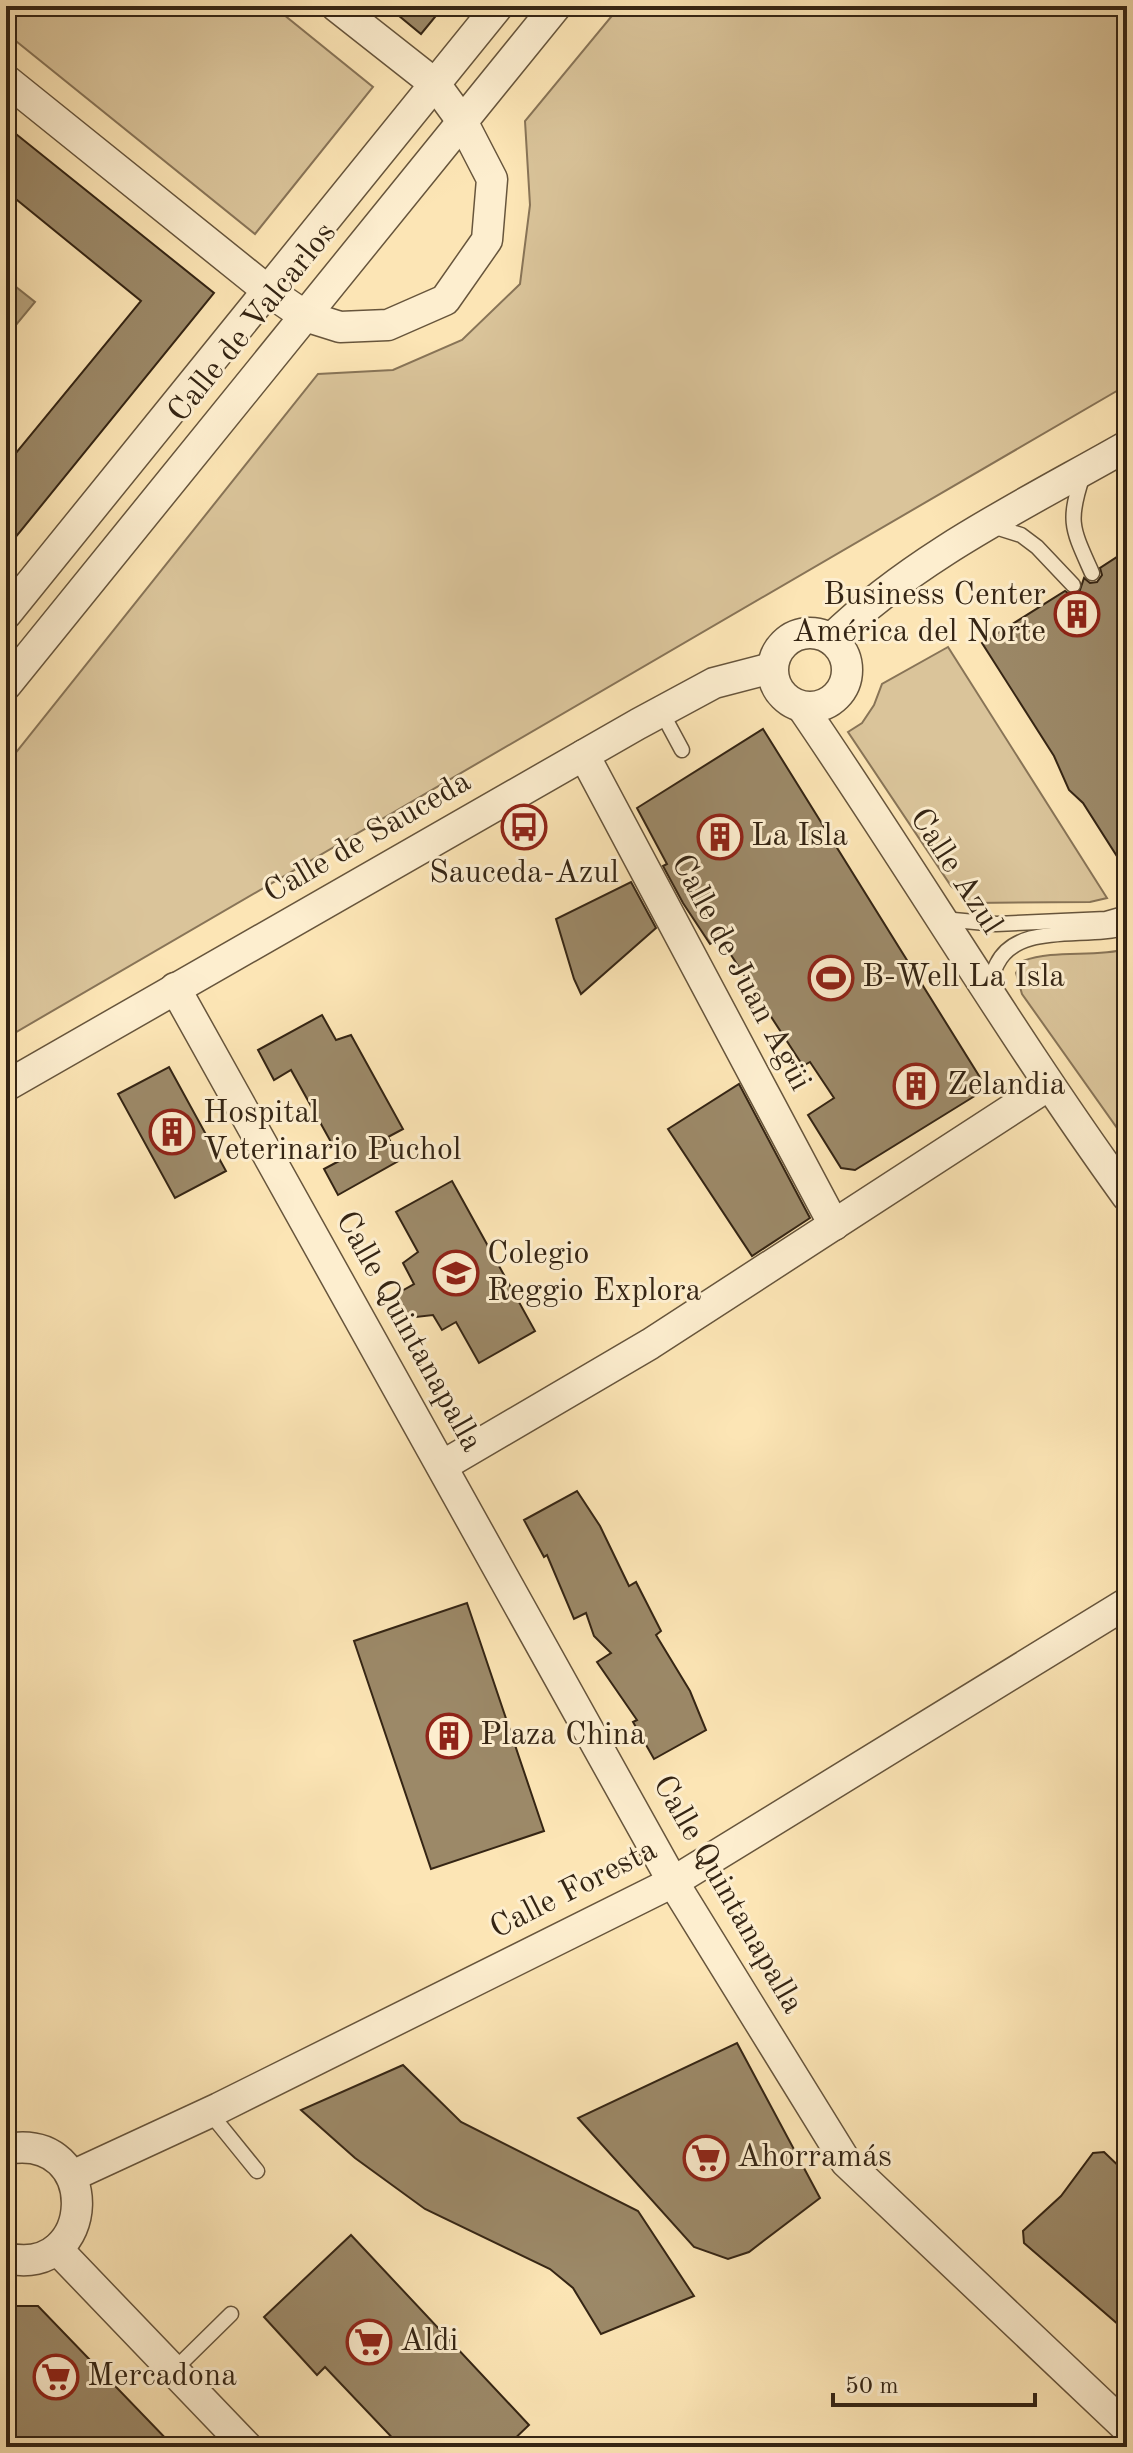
<svg xmlns="http://www.w3.org/2000/svg" width="1133" height="2453" font-family="'Old Standard TT',serif">
<style>
.green{fill:#dac49a;stroke:#887457;stroke-width:2}
.water{fill:#b8a47e;stroke:#847154;stroke-width:2}
.building{fill:#9c8968;stroke:#352514;stroke-width:2}
.lines{fill:none;stroke-linecap:round;stroke-linejoin:round}
.lane-casing{stroke:#67553c;stroke-width:17}
.street-casing{stroke:#67553c;stroke-width:33}
.lane{stroke:#fdeecf;stroke-width:14}
.street{stroke:#fdeecf;stroke-width:30}
.labels{text-anchor:middle;dominant-baseline:central;stroke-width:6;stroke-linejoin:round;paint-order:stroke}
.street-label{font-size:32px;fill:#352514;stroke:#fdeecf}
.poi-label{font-size:32px;fill:#352514;stroke:#fdeecf;text-anchor:start}
</style>
<rect width="100%" height="100%" fill="#fce5b5"/>
<filter id="stains"><feTurbulence type="fractalNoise" baseFrequency=".0025" numOctaves="4"/><feColorMatrix values="0 0 0 0 .2 0 0 0 0 .09 0 0 0 0 .02 0 0 0 .5 -.17"/></filter>
<radialGradient id="worn" r=".72"><stop offset=".6" stop-color="#630" stop-opacity="0"/><stop offset="1" stop-color="#630" stop-opacity=".3"/></radialGradient>
<!-- green -->
<g class="green">
<polygon points="6,6 273,6 373,87 255,234 6,33"/>
<polygon points="620,6 1127,6 1127,385 6,1038 6,765 318,374 393,370 462,340 520,284 530,205 525,121"/>
<polygon points="948,647 1107,898 1090,902 971,903 951,886 848,732 862,723 874,705 882,684"/>
<path d="M1127 949V1142L1022 994 1016 973 1023 961C1056 949 1093 958 1127 949Z"/>
</g>
<!-- water -->
<polygon class="water" points="6,279 35,302 6,337"/>
<!-- building -->
<g class="building">
<polygon points="387,6 444,6 421,34"/>
<polygon points="6,126 214,293 6,549 6,465 141,301 6,191"/>
<polygon points="1117,557 1127,572 1127,872 1083,803 1069,790 1054,756 982,643 1065,591 1071,595 1079,593 1084,578 1090,583 1097,582 1102,575 1100,568"/>
<polygon points="763,729 981,1079 978,1094 855,1170 841,1168 808,1115 834,1098 810,1062 803,1066 720,938 710,944 683,903 663,866 667,864 637,808"/>
<polygon points="631,882 656,928 581,994 574,979 556,919"/>
<polygon points="322,1015 336,1040 351,1035 403,1129 388,1137 400,1160 338,1195 324,1169 341,1160 291,1070 274,1080 258,1050"/>
<polygon points="169,1067 226,1171 175,1198 118,1094"/>
<polygon points="739,1084 810,1218 752,1256 668,1129"/>
<polygon points="452,1181 535,1331 479,1363 456,1322 442,1330 433,1315 407,1318 398,1314 395,1307 394,1299 400,1292 414,1284 403,1263 418,1252 396,1212"/>
<polygon points="577,1491 600,1526 629,1586 636,1582 661,1631 656,1635 690,1691 706,1730 654,1759 633,1722 637,1720 597,1662 611,1653 594,1636 586,1613 574,1619 547,1555 544,1557 524,1520"/>
<polygon points="467,1603 544,1831 431,1869 354,1641"/>
<polygon points="737,2043 820,2198 749,2252 728,2259 694,2247 578,2118"/>
<polygon points="403,2065 461,2122 638,2211 694,2296 601,2334 573,2288 550,2269 425,2209 355,2158 301,2110"/>
<polygon points="1104,2152 1127,2174 1127,2332 1024,2243 1023,2231 1061,2196 1093,2153"/>
<polygon points="351,2235 529,2425 506,2447 401,2447 325,2367 317,2375 264,2317"/>
<polygon points="6,2306 38,2306 174,2447 6,2447"/>
</g>
<g class="lines">
<!-- lane casing -->
<g class="lane-casing">
<g id="lane">
<path d="M1083 475C1067 522 1072 528 1092 573"/>
<polyline points="989,525 1021,535 1037,547 1073,585"/>
<polyline points="661,711 682,750"/>
<polyline points="943,919 996,924 1106,919 1127,913"/>
<path d="M988 988C991 980 993 972 997 964 1018 921 1088 940 1127 927"/>
<polyline points="210,2113 257,2171"/>
<polyline points="174,2370 231,2314"/>
</g>
</g>
<!-- street casing -->
<g class="street-casing">
<g id="street">
<polyline points="6,80 267,290 305,316 340,327 388,325 445,300 487,240 492,179 462,121 435,84 336,6"/>
<polyline points="6,614 498,6"/>
<circle cx="810" cy="670" r="37"/>
<path d="M831 639C915 557 1025 504 1127 446"/>
<polyline points="6,685 556,6"/>
<path d="M802 707C913 869 1012 1037 1127 1196"/>
<polyline points="584,755 834,1225"/>
<polyline points="175,988 673,1882 846,2162 1127,2428"/>
<polyline points="6,1086 638,724 714,683 772,668"/>
<polyline points="442,1466 650,1344 1049,1085"/>
<path d="M6 2149C104 2131 97 2280 6 2258"/>
<polyline points="72,2176 219,2108 673,1882 1127,1603"/>
<polyline points="57,2249 247,2447"/>
</g>
</g>
<!-- lane -->
<use href="#lane" class="lane"/>
<!-- street -->
<use href="#street" class="street"/>
</g>
<!-- icons -->
<defs>
<g id="building-ring" transform="scale(2.3)"><circle r="9.5" fill="#fdeecf" stroke="#8f2418" stroke-width="1.5"/><path d="M-4-6H4V6H1V3H-1V6H-4ZM-2.5-4.3h1.7v1.8h-1.7ZM.8-4.3h1.7v1.8H.8ZM-2.5-1h1.7V.8h-1.7ZM.8-1h1.7V.8H.8Z" fill="#8f2418"/></g>
<g id="bus-ring" transform="scale(2.3)"><circle r="9.5" fill="#fdeecf" stroke="#8f2418" stroke-width="1.5"/><path d="M-5-6H5V4H4V6H2V4H-2V6H-4V4H-5ZM-3.5-4V0h7V-4ZM-3.5 1.2v1.5H-2V1.2ZM2 1.2v1.5H3.5V1.2Z" fill="#8f2418"/></g>
<g id="stadium-ring" transform="scale(2.3)"><circle r="9.5" fill="#fdeecf" stroke="#8f2418" stroke-width="1.5"/><path d="M0-5a6.5 5 0 1 0 0 10a6.5 5 0 1 0 0-10ZM-3.5-1.8h7v3.6h-7Z" fill="#8f2418"/></g>
<g id="school-ring" transform="scale(2.3)"><circle r="9.5" fill="#fdeecf" stroke="#8f2418" stroke-width="1.5"/><path d="M0-5L7-2L0 1L-7-2ZM-4 1L0 2.5L4 1V4Q0 6-4 4Z" fill="#8f2418"/></g>
<g id="supermarket-ring" transform="scale(2.3)"><circle r="9.5" fill="#fdeecf" stroke="#8f2418" stroke-width="1.5"/><path d="M-6-5.5h2.5l.6 2H6L4.5 2H-2.5L-4.4-4H-6ZM-1.5 3.2a1.3 1.3 0 1 0 .1 0ZM3 3.2a1.3 1.3 0 1 0 .1 0Z" fill="#8f2418"/></g>
</defs>
<g fill-rule="evenodd">
<use href="#building-ring" x="1077" y="614"/>
<use href="#bus-ring" x="524" y="827"/>
<use href="#building-ring" x="720" y="837"/>
<use href="#stadium-ring" x="831" y="978"/>
<use href="#building-ring" x="916" y="1086"/>
<use href="#building-ring" x="172" y="1132"/>
<use href="#school-ring" x="456" y="1273"/>
<use href="#building-ring" x="449" y="1736"/>
<use href="#supermarket-ring" x="706" y="2158"/>
<use href="#supermarket-ring" x="369" y="2342"/>
<use href="#supermarket-ring" x="56" y="2377"/>
</g>
<g class="labels">
<!-- street labels -->
<g class="street-label">
<text transform="translate(253 323) rotate(-51)">Calle de Valcarlos</text>
<text transform="translate(368 838) rotate(-30)">Calle de Sauceda</text>
<text transform="translate(955 872) rotate(57)">Calle Azul</text>
<text transform="translate(740 973) rotate(62)">Calle de Juan Agüi</text>
<text transform="translate(408 1332) rotate(61)">Calle Quintanapalla</text>
<text transform="translate(574 1890) rotate(-27)">Calle Foresta</text>
<text transform="translate(727 1895) rotate(60)">Calle Quintanapalla</text>
</g>
<!-- poi labels -->
<g class="poi-label">
<text x="1046" y="596" text-anchor="end">Business Center<tspan x="1046" dy="37">América del Norte</tspan></text>
<text x="751" y="837">La Isla</text>
<text x="524" y="874" text-anchor="middle">Sauceda-Azul</text>
<text x="862" y="978">B-Well La Isla</text>
<text x="947" y="1086">Zelandia</text>
<text x="203" y="1114">Hospital<tspan x="203" dy="37">Veterinario Puchol</tspan></text>
<text x="487" y="1255">Colegio<tspan x="487" dy="37">Reggio Explora</tspan></text>
<text x="480" y="1736">Plaza China</text>
<text x="737" y="2158">Ahorramás</text>
<text x="400" y="2342">Aldi</text>
<text x="87" y="2377">Mercadona</text>
</g>
</g>
<!-- margin -->
<rect width="1133" height="2453" fill="none" stroke="#fce5b5" stroke-width="32"/>
<rect x="8" y="8" width="1117" height="2437" fill="none" stroke="#352514" stroke-width="4"/>
<rect x="16" y="16" width="1101" height="2421" fill="none" stroke="#352514" stroke-width="2"/>
<!-- scale -->
<path d="M833 2393v12h202v-12" fill="none" stroke="#352514" stroke-width="4"/>
<text x="845" y="2393" font-size="24" fill="#352514" stroke="#fdeecf" stroke-width="6" paint-order="stroke">50 m</text>
<rect width="100%" height="100%" filter="url(#stains)"/>
<rect width="100%" height="100%" fill="url(#worn)"/>
</svg>
